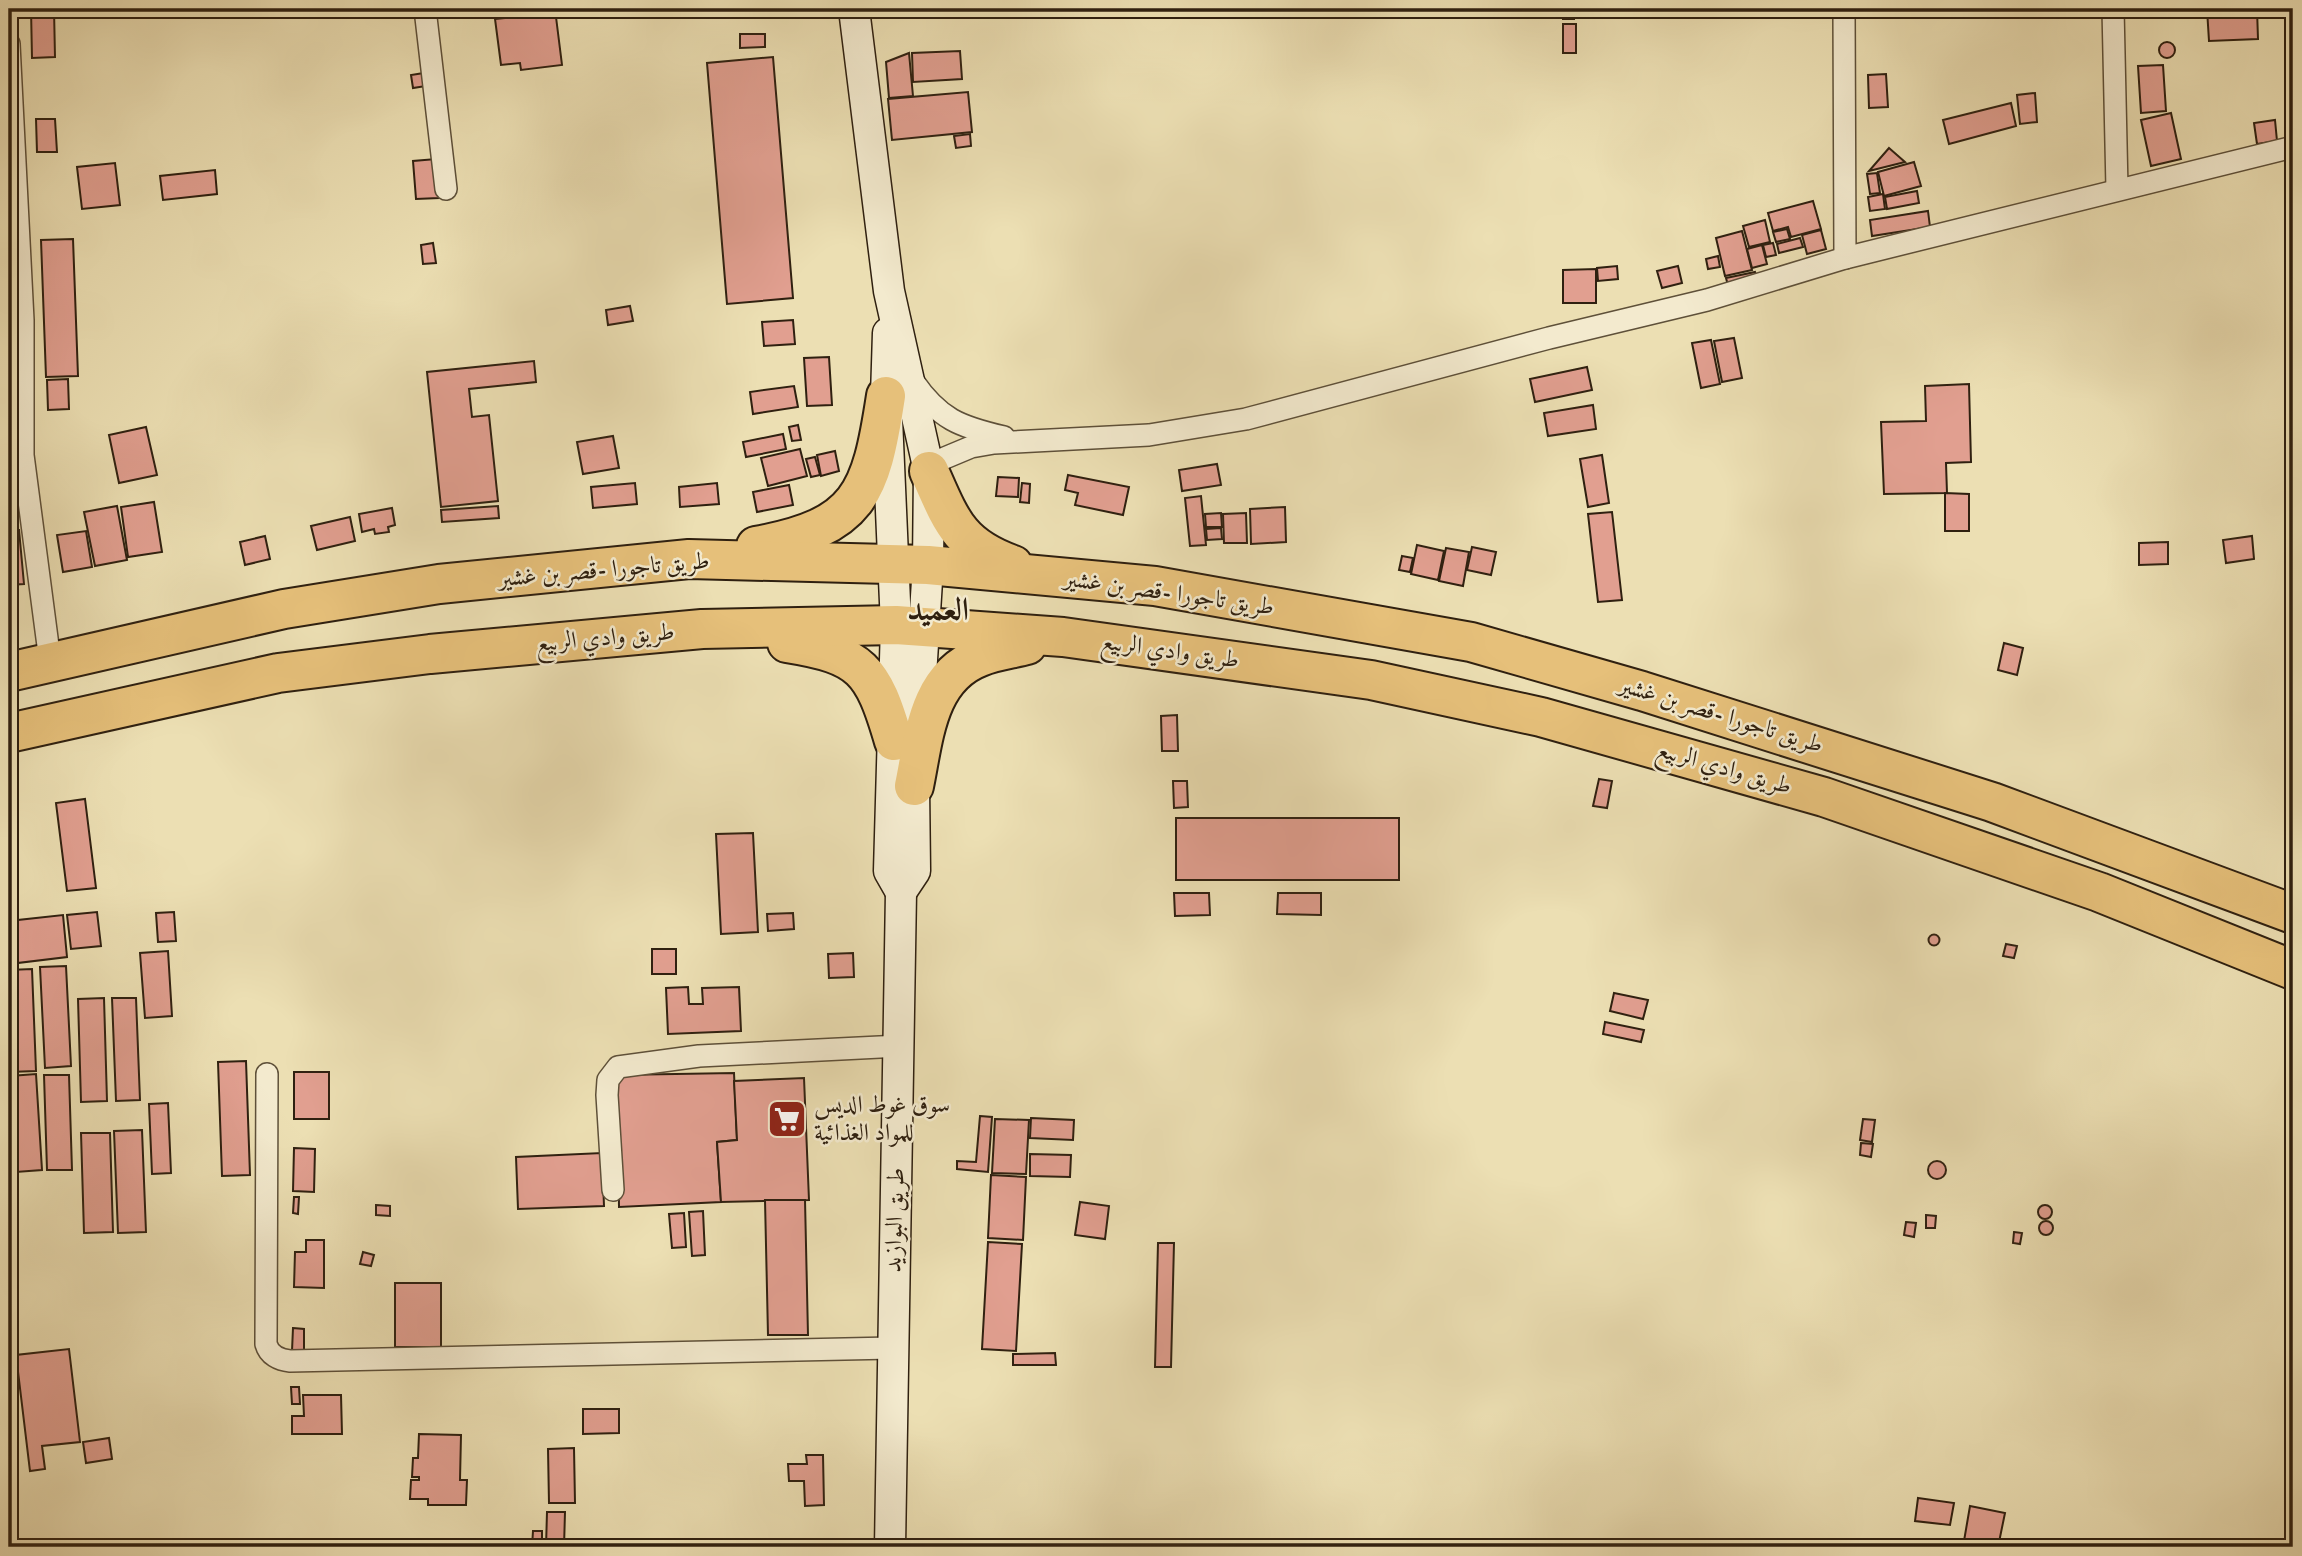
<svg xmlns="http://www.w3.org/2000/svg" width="2302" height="1556" font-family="'IM FELL DW Pica',Amiri,serif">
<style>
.building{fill:#e19f90;stroke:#2f2010;stroke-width:2}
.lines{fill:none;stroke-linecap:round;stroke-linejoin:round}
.street-casing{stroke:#5e5039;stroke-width:24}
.secondary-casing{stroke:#2f2010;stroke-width:33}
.highway-casing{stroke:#2f2010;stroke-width:42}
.street{stroke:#f3eace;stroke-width:21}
.secondary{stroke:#f3eace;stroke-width:30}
.highway{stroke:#e6c07a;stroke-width:38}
.labels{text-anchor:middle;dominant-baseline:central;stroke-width:5;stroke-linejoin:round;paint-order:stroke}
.street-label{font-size:24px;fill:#2f2010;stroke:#f3eace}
.poi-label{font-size:24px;fill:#2f2010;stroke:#f3eace;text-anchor:start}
.district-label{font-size:32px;font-weight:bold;fill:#2f2010;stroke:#f3eace}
</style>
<rect width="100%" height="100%" fill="#ecdfb3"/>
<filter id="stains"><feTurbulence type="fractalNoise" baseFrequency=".00286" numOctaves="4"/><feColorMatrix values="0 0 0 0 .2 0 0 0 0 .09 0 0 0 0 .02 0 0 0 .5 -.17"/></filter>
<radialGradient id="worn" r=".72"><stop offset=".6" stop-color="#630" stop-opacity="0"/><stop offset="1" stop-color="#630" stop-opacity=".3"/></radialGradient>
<!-- building -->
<g class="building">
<polygon points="31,9 54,9 55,57 32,58"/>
<polygon points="555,9 562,65 521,70 520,63 501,65 495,19 516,17 516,11"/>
<rect x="1563" y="9" width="11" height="10"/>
<polygon points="2207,9 2257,9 2258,39 2209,41"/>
<rect x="1563" y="24" width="13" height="29"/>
<polygon points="740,34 765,34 765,47 740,48"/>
<circle cx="2167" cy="50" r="8"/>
<polygon points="960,51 962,79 913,82 912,53"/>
<polygon points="909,53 913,96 889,98 886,62"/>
<polygon points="773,57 793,298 727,304 707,63"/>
<polygon points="2163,65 2166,111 2141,113 2138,66"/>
<polygon points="424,73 426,86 413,88 411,75"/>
<polygon points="1886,74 1888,107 1869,108 1868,75"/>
<polygon points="968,92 972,132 892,140 888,99"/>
<polygon points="2035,93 2037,122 2020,124 2017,95"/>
<polygon points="2011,103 2016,126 1949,144 1943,120"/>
<polygon points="2171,113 2181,159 2151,166 2141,120"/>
<polygon points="36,119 55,119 57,152 37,152"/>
<polygon points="2275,120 2277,141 2257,144 2254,123"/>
<polygon points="970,134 971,146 956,148 954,136"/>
<polygon points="1889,148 1905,162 1869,171"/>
<polygon points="436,159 439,198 416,199 413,161"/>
<polygon points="1914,162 1921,186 1884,196 1878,172"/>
<polygon points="115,163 120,205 82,209 77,167"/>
<polygon points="215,170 217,194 163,200 160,176"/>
<polygon points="1877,173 1880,193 1870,194 1867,174"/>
<polygon points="1917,191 1919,203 1887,209 1885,197"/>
<polygon points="1883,194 1885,209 1870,211 1868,197"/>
<polygon points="1813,201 1821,229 1791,237 1788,227 1773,231 1768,213"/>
<polygon points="1928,211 1930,227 1872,236 1870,220"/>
<polygon points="1765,220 1770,242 1749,247 1743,226"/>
<polygon points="1787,229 1790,239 1776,242 1773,232"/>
<polygon points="1821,230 1826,249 1807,254 1802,235"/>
<polygon points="1742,231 1752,270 1725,276 1716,238"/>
<polygon points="1800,238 1803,247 1779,253 1777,244"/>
<polygon points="73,239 78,376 46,377 41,240"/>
<polygon points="433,243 436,263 423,264 421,245"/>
<polygon points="1773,243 1776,255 1766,257 1763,245"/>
<polygon points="1762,245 1767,264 1752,268 1747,249"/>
<polygon points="1718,256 1720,267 1708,269 1706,259"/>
<polygon points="1617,266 1618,279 1598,281 1597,268"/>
<polygon points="1678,266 1682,283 1662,288 1657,271"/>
<polygon points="1596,269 1596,303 1563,303 1563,270"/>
<polygon points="1755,272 1758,283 1729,289 1726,278"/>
<polygon points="630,306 633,321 608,325 606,310"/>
<polygon points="793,320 795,344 764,346 762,322"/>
<polygon points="1734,338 1742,378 1722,382 1714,341"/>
<polygon points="1711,340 1720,384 1701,388 1692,343"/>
<polygon points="829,357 832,405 807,406 804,358"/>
<polygon points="534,361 536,382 469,389 472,417 489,415 498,501 441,507 427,372"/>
<polygon points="1587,367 1592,390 1535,402 1530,379"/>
<polygon points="68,379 69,409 48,410 47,380"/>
<polygon points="1969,384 1971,462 1946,463 1947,493 1884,494 1881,422 1926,421 1925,386"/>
<polygon points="794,386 798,407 753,414 750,392"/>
<polygon points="1593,405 1596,429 1548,436 1544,413"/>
<polygon points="9,407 15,528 9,528"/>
<polygon points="798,425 801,440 792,441 789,427"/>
<polygon points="146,427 157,475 119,483 109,435"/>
<polygon points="783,434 786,449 746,457 743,442"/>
<polygon points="613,436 619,468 583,474 577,442"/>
<polygon points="800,449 807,476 768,486 761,458"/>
<polygon points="835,451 839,471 821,476 817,455"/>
<polygon points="1602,455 1609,503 1588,507 1580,459"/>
<polygon points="815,457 820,475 811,477 806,459"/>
<polygon points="1217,464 1221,485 1182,491 1179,470"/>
<polygon points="1068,475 1129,487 1123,515 1075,505 1078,493 1065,490"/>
<polygon points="998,477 1019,478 1018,497 996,496"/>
<polygon points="635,483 637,504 593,508 591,487"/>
<polygon points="717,483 719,504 680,507 679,487"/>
<polygon points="1022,483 1030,484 1029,503 1020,502"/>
<polygon points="789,485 793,505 757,512 753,492"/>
<polygon points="1945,493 1969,494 1969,531 1945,531"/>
<polygon points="1201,496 1206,545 1190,546 1185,498"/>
<polygon points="154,502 162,552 128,557 121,507"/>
<polygon points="117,506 127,560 95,566 84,512"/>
<polygon points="498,506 499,518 442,522 441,510"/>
<polygon points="1285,507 1286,542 1251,544 1250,509"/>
<polygon points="392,508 395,525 388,527 389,532 375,534 374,529 362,532 359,514"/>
<polygon points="1612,512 1622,600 1598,602 1588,514"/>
<polygon points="1221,513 1222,527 1206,527 1205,514"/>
<polygon points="1246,513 1247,543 1224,543 1223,514"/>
<polygon points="350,517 355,541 317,550 311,526"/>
<polygon points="1221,528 1222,539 1207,540 1206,529"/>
<polygon points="9,530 19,530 24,584 9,585"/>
<polygon points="86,531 92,567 63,572 57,535"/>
<polygon points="265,536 270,559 245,565 240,542"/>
<polygon points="2252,536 2254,559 2226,563 2223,540"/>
<polygon points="2168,542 2168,564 2139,565 2139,543"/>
<polygon points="1417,545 1444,551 1438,580 1411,574"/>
<polygon points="1472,547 1496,552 1491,575 1467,570"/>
<polygon points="1446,548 1469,552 1463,586 1439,581"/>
<polygon points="1402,556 1413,558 1410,572 1399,570"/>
<polygon points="2004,643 2023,648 2017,675 1998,670"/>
<polygon points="1177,715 1178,751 1162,751 1161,716"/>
<polygon points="1599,779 1612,781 1607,808 1593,806"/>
<polygon points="1173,781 1187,781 1188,807 1174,808"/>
<polygon points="85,799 96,888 67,891 56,803"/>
<rect x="1176" y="818" width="223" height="62"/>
<polygon points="753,833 758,932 721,934 716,834"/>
<polygon points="9,855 15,889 9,890"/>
<polygon points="1174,893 1209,893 1210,915 1175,916"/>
<polygon points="1278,893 1321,893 1321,915 1277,914"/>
<polygon points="97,912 101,946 71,949 67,915"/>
<polygon points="174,912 176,941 158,942 156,913"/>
<polygon points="793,913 794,929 768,931 767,914"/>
<polygon points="63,915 67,957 9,964 9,921"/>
<circle cx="1934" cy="940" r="5.5"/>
<polygon points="2006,944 2017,946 2014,958 2003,956"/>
<rect x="652" y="949" width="24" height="25"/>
<polygon points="168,951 172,1016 145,1018 140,953"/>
<polygon points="853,953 854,977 829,978 828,954"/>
<polygon points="66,966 71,1066 45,1068 40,967"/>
<polygon points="32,969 36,1071 9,1072 9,970"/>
<polygon points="688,987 689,1004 703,1004 702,988 739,987 741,1031 668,1034 666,988"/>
<polygon points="1614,993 1648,1000 1643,1019 1610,1011"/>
<polygon points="104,998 107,1101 81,1102 78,999"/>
<polygon points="112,998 136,998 140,1100 116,1101"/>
<polygon points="1605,1022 1644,1030 1641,1042 1603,1034"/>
<polygon points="246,1061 250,1175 222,1176 218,1062"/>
<rect x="294" y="1072" width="35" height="47"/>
<polygon points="734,1073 737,1140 717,1142 721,1202 619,1207 617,1075"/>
<polygon points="36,1074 42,1170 16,1172 10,1076"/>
<polygon points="44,1075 69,1075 72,1170 47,1170"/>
<polygon points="804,1078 809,1200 721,1202 717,1142 737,1140 734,1081"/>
<polygon points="168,1103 171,1173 152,1174 149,1104"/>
<polygon points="980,1116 992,1117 988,1172 957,1169 957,1161 976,1162"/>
<polygon points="1031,1118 1074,1120 1073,1140 1030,1138"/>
<polygon points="995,1119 1029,1120 1026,1174 992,1173"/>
<polygon points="1863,1119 1875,1120 1872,1142 1860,1140"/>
<polygon points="142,1130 146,1232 118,1233 114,1131"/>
<polygon points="81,1133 110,1133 113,1232 84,1233"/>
<polygon points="1861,1143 1873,1144 1871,1157 1860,1155"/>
<polygon points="294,1148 315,1149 314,1192 293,1191"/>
<polygon points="602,1153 604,1206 518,1209 516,1157"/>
<polygon points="1030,1154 1071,1155 1070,1177 1030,1176"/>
<circle cx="1937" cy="1170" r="9"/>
<polygon points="991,1175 1026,1177 1023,1240 988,1238"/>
<polygon points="294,1197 299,1197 298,1214 293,1213"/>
<polygon points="765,1200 805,1200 808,1335 768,1335"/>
<polygon points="1080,1202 1109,1206 1105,1239 1075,1235"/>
<circle cx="2045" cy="1212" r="7"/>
<polygon points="376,1205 390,1206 390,1216 376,1215"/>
<polygon points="703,1211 705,1255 692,1256 689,1212"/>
<polygon points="684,1213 686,1247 672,1248 669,1214"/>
<polygon points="1926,1215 1936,1216 1935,1228 1926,1228"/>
<circle cx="2046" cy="1228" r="7"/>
<polygon points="1906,1222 1916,1223 1914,1237 1904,1235"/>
<polygon points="2014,1232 2022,1233 2020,1244 2013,1243"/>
<polygon points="306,1240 324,1240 324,1288 294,1287 295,1252 306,1252"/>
<polygon points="988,1242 1022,1244 1016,1351 982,1349"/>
<polygon points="1158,1243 1174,1243 1171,1367 1155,1367"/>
<polygon points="363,1252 374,1255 371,1266 360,1264"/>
<rect x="395" y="1283" width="46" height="64"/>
<polygon points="293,1328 304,1329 304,1351 292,1351"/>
<polygon points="69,1349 80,1442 42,1446 45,1469 30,1471 16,1355"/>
<polygon points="1055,1353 1056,1365 1013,1365 1013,1354"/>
<polygon points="291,1387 299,1387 300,1404 292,1404"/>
<polygon points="303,1395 341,1395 342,1434 292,1434 292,1416 304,1416"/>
<polygon points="583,1409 619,1409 619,1433 583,1434"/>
<polygon points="419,1434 461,1435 460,1480 467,1480 466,1505 428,1505 428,1499 410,1499 411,1480 419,1480 419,1477 412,1477 413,1458 418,1458"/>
<polygon points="109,1438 112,1459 86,1463 83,1442"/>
<polygon points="574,1448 575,1503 549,1503 548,1449"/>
<polygon points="806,1455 823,1455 824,1505 805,1506 804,1481 789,1481 788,1464 807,1464"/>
<polygon points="1918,1498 1954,1503 1950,1525 1915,1521"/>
<polygon points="1970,1506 2005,1513 1998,1547 1964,1541"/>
<polygon points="547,1512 565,1512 564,1547 546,1547"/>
<polygon points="533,1531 542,1531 542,1547 532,1547"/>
</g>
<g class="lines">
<!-- street casing -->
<g class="street-casing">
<g id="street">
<polyline points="425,9 446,189"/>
<polyline points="1844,9 1845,258"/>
<polyline points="2113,9 2117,189"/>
<polyline points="9,44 23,320 23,455 50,661"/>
<path d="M913 381C939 419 960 427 1004 437"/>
<polyline points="928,465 971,447 994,443 1149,435 1246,419 1549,338 1707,300 1845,258 2293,147"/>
<path d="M267 1074 266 1344C269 1355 279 1360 290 1361L892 1348"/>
<polyline points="613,1190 607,1095 608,1080 618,1067 699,1056 900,1046"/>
</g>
</g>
<!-- secondary casing -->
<g class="secondary-casing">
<g id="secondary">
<polyline points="854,9 889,291 929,471 928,565 914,786 915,871 901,892"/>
<polyline points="888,333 886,396 896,625 889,871 901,892"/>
<polyline points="890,1547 901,892"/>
</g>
</g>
<!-- highway casing -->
<g class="highway-casing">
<g id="highway">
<path d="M929 471C951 521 959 546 1013 565"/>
<path d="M756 546C860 527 871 494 886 396"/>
<path d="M787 643C862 655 873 669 894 741"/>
<polyline points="9,672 284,609 439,584 689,559 928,565 1155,586 1471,642 1642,691 1992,802 2293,914"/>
<polyline points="9,733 278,673 430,654 702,629 896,625 1063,637 1371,680 1541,717 1824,797 2099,892 2293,970"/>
<path d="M914 786C924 738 927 677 980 657 995 651 1012 649 1027 645"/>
</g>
</g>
<!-- street -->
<use href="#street" class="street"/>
<!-- secondary -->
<use href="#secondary" class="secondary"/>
<!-- highway -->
<use href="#highway" class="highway"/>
</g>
<!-- icons -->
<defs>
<g id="supermarket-square" transform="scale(2.0125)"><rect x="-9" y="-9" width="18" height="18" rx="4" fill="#8f2418" stroke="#f3eace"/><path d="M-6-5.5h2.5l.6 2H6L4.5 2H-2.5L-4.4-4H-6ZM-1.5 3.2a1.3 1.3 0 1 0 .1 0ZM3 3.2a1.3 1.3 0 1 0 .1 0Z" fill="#fff"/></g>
</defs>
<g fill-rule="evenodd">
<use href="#supermarket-square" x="787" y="1119"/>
</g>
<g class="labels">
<!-- street labels -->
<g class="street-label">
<text transform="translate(604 570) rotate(-5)">طريق تاجورا -قصر بن غشير</text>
<text transform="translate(1169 593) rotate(8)">طريق تاجورا -قصر بن غشير</text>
<text transform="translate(605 638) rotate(-5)">طريق وادي الربيع</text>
<text transform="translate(1170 651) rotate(8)">طريق وادي الربيع</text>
<text transform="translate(1721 715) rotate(17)">طريق تاجورا -قصر بن غشير</text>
<text transform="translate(1724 768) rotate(16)">طريق وادي الربيع</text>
<text transform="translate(895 1220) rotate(-88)">طريق البوازيد</text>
</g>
<!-- poi labels -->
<g class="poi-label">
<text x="814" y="1105">سوق غوط الديس<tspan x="814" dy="28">للمواد الغذائية</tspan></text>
</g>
<!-- district labels -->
<g class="district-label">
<text x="938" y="611">العميد</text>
</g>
</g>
<!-- margin -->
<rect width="2302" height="1556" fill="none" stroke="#ecdfb3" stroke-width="35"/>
<rect x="10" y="10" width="2281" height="1535" fill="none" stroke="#2f2010" stroke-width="3.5"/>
<rect x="18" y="18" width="2267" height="1521" fill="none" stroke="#2f2010" stroke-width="2"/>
<rect width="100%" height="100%" filter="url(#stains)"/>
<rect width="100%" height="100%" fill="url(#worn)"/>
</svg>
